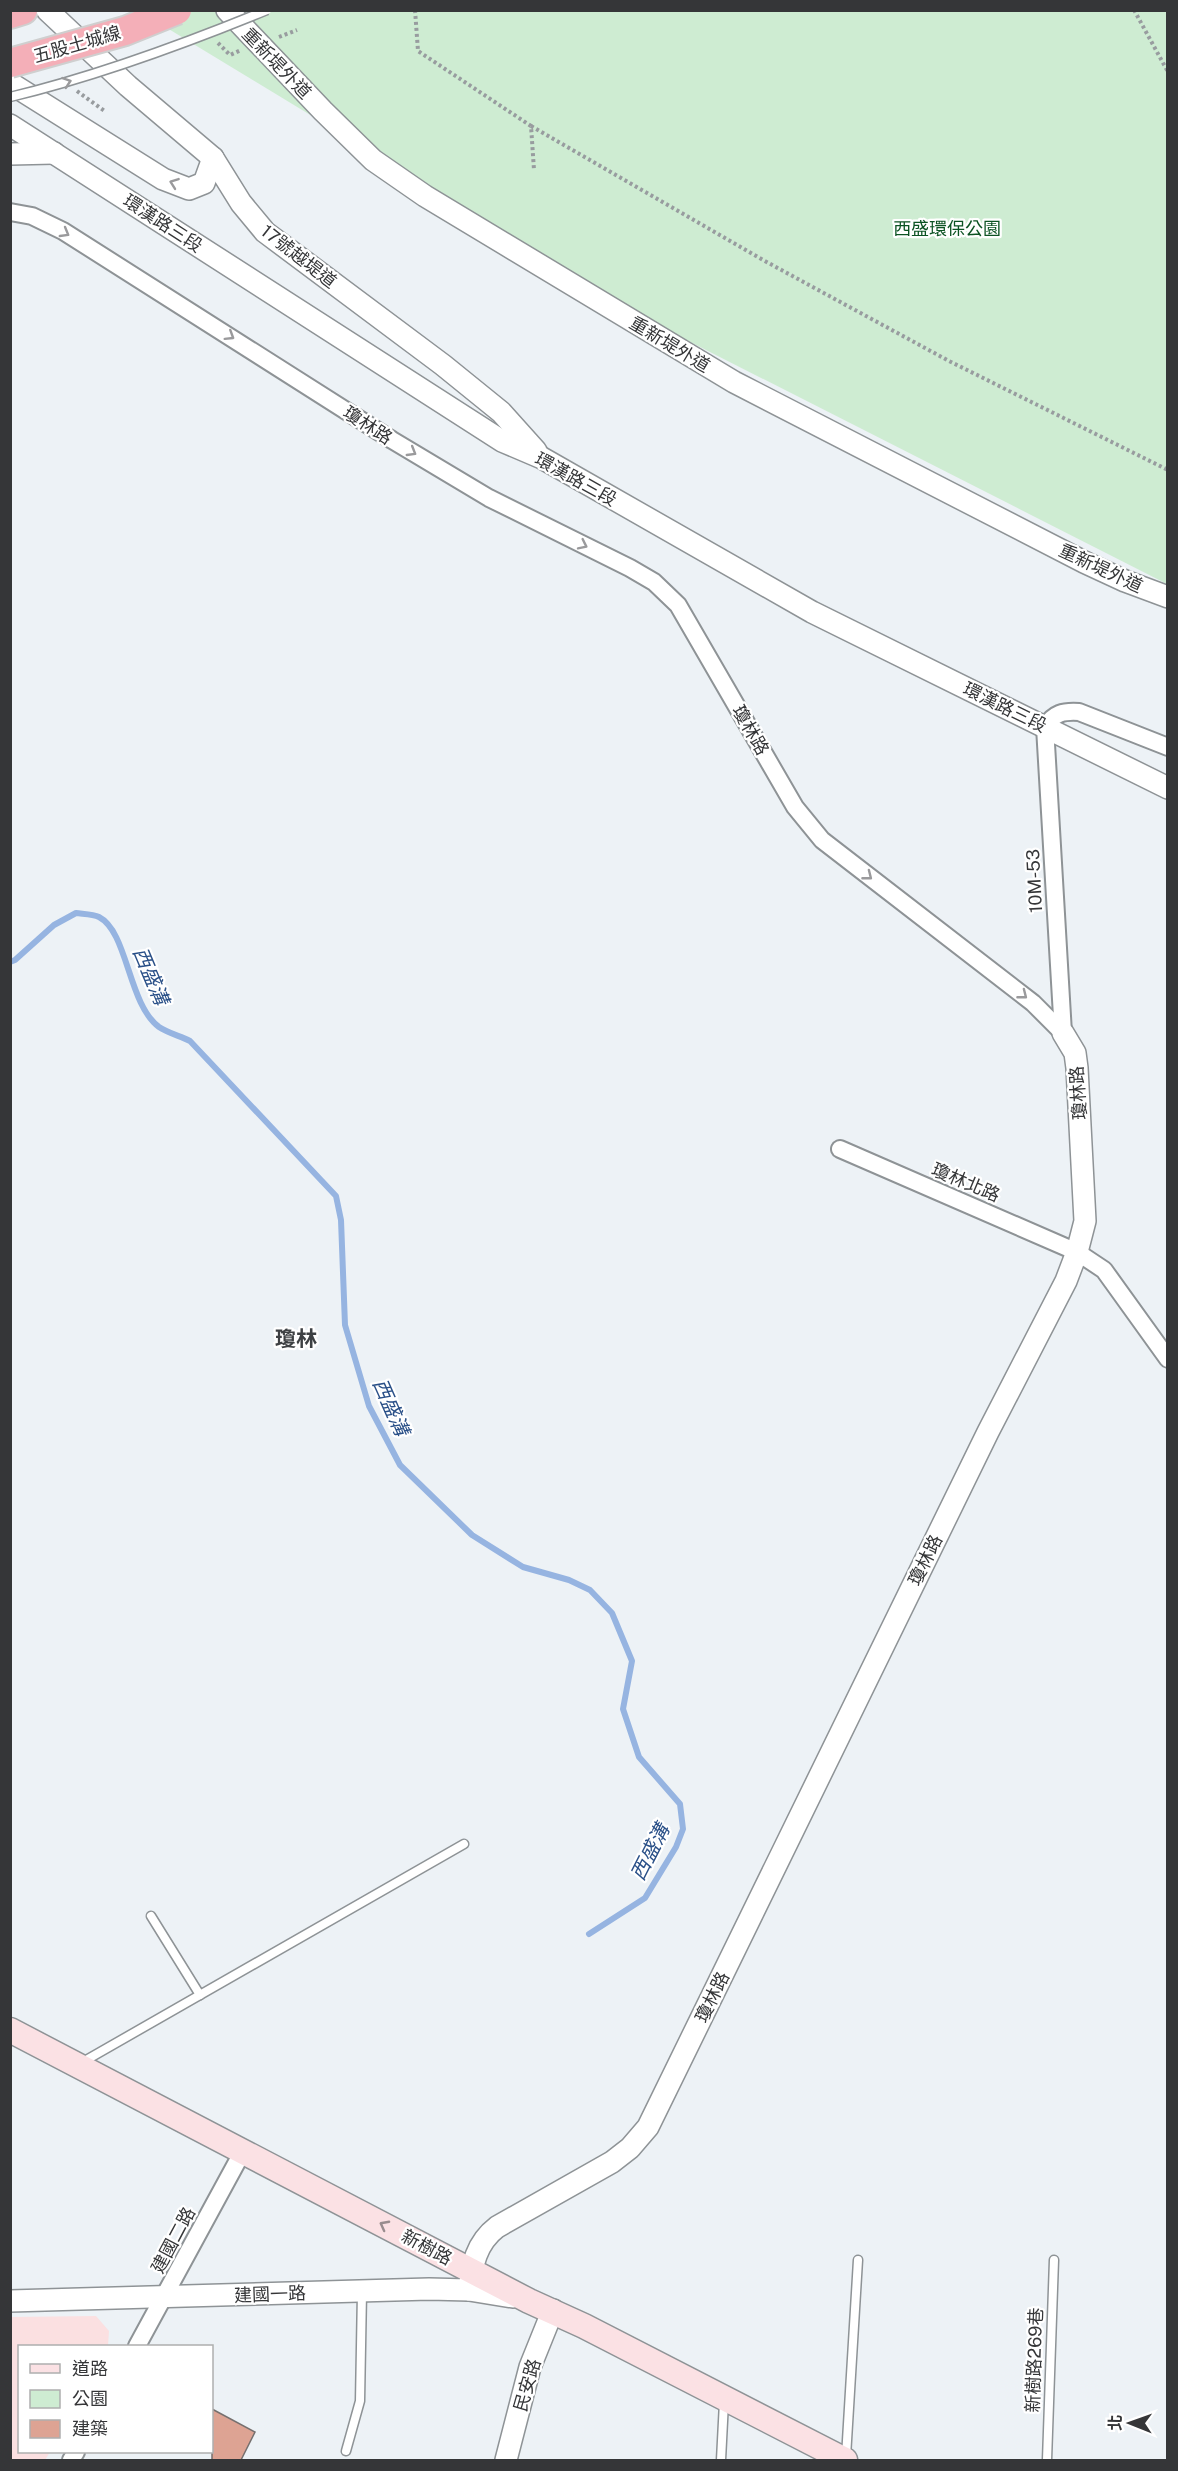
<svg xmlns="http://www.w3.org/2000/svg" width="1178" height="2471" font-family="'Public Sans','Noto Sans TC',sans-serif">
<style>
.industrial{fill:#fbe0e1}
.green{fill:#ceecd2}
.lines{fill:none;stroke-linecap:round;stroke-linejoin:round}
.stream{stroke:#96b4e1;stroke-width:6}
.building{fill:#dda393;stroke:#76706f;stroke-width:1.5}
.service-casing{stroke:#8e9396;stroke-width:11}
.minor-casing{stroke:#8e9396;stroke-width:20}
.tertiary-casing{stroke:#8e9396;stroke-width:24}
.secondary-casing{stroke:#8e9396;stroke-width:27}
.trunk-casing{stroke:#cfcfcf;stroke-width:32}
.path{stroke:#989c9f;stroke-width:4;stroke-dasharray:3 3;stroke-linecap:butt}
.service{stroke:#fff;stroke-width:8}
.minor{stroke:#fff;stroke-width:16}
.tertiary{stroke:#fff;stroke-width:21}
.secondary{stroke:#fbe1e4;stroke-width:24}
.trunk{stroke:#f4afb8;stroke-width:28}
.service-bridge-casing{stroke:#8e9396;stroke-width:11;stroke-linecap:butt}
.trunk-bridge-casing{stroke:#cfcfcf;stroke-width:32;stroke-linecap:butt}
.service-bridge{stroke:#fff;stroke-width:8}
.trunk-bridge{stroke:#f4afb8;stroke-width:28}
.oneway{stroke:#9a9a9c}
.oneway2{stroke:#988c8e}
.labels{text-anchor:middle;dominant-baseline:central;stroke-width:4.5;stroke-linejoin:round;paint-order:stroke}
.street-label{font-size:18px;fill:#353638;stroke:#fff}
.park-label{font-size:18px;fill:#0c5323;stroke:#fff}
.water-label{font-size:20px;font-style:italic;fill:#2a5088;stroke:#fff}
.quarter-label{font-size:21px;font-weight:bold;fill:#3d4043;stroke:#fff}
</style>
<rect width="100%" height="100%" fill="#edf2f6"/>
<!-- industrial -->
<polygon class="industrial" points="96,2316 109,2331 108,2346 20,2346 20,2452 50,2452 45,2460 11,2460 11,2317"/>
<!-- green -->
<polygon class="green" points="139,11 1167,11 1167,584 651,322"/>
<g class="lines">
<!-- stream -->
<path class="stream" d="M10 962 15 960 54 925 76 913C83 914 93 914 99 917 128 932 128 1004 159 1027 168 1033 180 1036 190 1041L336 1196 341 1220 345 1325 369 1406 400 1465 472 1535 523 1567 569 1580 590 1590 612 1613 632 1661 623 1709 639 1757 680 1804 683 1829 676 1847 645 1898 589 1934"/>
</g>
<!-- building -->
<polygon class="building" points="212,2409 255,2432 241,2460 212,2460"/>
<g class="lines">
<!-- service casing -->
<g class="service-casing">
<g id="service">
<polyline points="151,1916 200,1995"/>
<polyline points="81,2063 464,1844"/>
<polyline points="346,2451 360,2401 362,2292"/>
<polyline points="846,2457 858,2260"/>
<polyline points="721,2460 724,2402"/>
<polyline points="1047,2460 1054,2260"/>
</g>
</g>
<!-- minor casing -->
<g class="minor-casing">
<g id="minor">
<polyline points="10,212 32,216 63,231 392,440 489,498 630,568 654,582 678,605 795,807 822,840 1033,1003 1063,1033"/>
<path d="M1063 1033 1045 727C1054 713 1063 711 1079 712L1168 747"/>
<polyline points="840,1149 1077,1252 1104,1270 1168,1359"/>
<polyline points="137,2346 243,2151"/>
<polyline points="71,2460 76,2452"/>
</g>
</g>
<!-- tertiary casing -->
<g class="tertiary-casing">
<g id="tertiary">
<polyline points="47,10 128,86 213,158 241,203 265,232 443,365 501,412 536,451"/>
<polyline points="227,10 323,111 373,160 425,196 734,382 1084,562 1125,581 1168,597"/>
<polyline points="10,83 163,179 189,189 204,183 213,158"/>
<polyline points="10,125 502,441 542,458 812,612 1168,788"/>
<polyline points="10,154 54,153"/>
<path d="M469 2290C472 2265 476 2243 497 2227L612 2162 630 2148 648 2127 988 1432 1066 1281 1077 1252 1085 1221 1077 1068 1075 1053 1063 1033"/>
<polyline points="10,2301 429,2289 469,2290 513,2297"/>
<polyline points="506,2460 530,2367 553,2310"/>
</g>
</g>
<!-- secondary casing -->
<g class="secondary-casing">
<polyline id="secondary" points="10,2030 529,2301 584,2326 845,2460"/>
</g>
<!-- trunk casing -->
<g class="trunk-casing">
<polyline id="trunk" points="10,14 23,10"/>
</g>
<!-- path -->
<g class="path">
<polyline points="415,10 418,51 531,126 534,170"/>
<polyline points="1134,10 1168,72"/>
<polyline points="279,37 297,30"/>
<polyline points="218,43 230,55 241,50"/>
<polyline points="77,91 106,112"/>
<polyline points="531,126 763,260 949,361 1168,470"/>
</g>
<!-- service -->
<use href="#service" class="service"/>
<!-- minor -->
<use href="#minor" class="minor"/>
<!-- tertiary -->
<use href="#tertiary" class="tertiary"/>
<!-- secondary -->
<use href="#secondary" class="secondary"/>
<!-- trunk -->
<use href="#trunk" class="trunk"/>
<!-- service-bridge casing -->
<g class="service-bridge-casing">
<path id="service-bridge" d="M10 97C98 76 184 44 267 10"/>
</g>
<!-- trunk-bridge casing -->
<g class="trunk-bridge-casing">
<polyline id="trunk-bridge" points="10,63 125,31 177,10"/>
</g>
<!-- service-bridge -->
<use href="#service-bridge" class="service-bridge"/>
<!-- trunk-bridge -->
<use href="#trunk-bridge" class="trunk-bridge"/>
</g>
<!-- one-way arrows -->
<defs><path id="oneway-chevron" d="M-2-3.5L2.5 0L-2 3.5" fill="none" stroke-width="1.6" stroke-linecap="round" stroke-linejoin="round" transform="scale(1.5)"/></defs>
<g class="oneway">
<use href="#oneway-chevron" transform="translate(67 82) rotate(-19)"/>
<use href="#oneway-chevron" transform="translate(174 183) rotate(-160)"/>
<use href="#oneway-chevron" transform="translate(65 233) rotate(30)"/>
<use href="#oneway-chevron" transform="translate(230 336) rotate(32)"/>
<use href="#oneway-chevron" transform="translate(412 452) rotate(31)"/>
<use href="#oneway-chevron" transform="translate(583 545) rotate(26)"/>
<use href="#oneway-chevron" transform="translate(868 876) rotate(38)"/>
<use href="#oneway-chevron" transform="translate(1023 995) rotate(38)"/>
</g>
<use class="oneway2" href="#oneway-chevron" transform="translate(384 2225) rotate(-152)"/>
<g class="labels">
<!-- street labels -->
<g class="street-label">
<text transform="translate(77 44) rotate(-16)">五股土城線</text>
<text transform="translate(277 63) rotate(46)">重新堤外道</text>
<text transform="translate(163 223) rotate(33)">環漢路三段</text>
<text transform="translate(299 256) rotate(38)">17號越堤道</text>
<text transform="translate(670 344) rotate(31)">重新堤外道</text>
<text transform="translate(368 425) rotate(33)">瓊林路</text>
<text transform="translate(576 479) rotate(29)">環漢路三段</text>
<text transform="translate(1101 568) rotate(25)">重新堤外道</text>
<text transform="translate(1005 707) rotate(26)">環漢路三段</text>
<text transform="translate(751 730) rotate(60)">瓊林路</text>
<text transform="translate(1034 881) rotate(-93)">10M-53</text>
<text transform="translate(1078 1093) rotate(-94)">瓊林路</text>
<text transform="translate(966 1182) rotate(23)">瓊林北路</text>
<text transform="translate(925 1560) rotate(-64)">瓊林路</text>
<text transform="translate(712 1997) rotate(-64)">瓊林路</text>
<text transform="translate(173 2240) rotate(-62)">建國二路</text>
<text transform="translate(427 2247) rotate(28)">新樹路</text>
<text transform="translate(270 2294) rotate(-2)">建國一路</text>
<text transform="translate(1034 2360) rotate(-88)">新樹路269巷</text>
<text transform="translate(527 2385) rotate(-74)">民安路</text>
</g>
<!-- park labels -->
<g class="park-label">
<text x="947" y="228">西盛環保公園</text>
</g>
<!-- water labels -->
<g class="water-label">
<text transform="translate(151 976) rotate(67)">西盛溝</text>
<text transform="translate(391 1407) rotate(66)">西盛溝</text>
<text transform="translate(650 1852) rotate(-63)">西盛溝</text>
</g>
<!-- quarter labels -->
<g class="quarter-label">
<text x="296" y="1338">瓊林</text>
</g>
</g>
<!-- border -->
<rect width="1178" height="2471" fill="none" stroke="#353638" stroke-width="24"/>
<!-- legend -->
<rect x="18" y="2345" width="195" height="108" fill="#ffffff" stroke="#aeafaf" stroke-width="1.5"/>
<rect x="30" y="2364" width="30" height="9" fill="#fbe1e4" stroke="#aeafaf" stroke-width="1.5"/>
<text x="72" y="2375" font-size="18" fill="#353638">道路</text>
<rect x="30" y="2390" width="30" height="18" fill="#ceecd2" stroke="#aeafaf" stroke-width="1.5"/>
<text x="72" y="2405" font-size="18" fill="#353638">公園</text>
<rect x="30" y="2420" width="30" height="18" fill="#dda393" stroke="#aeafaf" stroke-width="1.5"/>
<text x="72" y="2435" font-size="18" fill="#353638">建築</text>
<!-- north arrow -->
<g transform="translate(1130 2423) rotate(271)" stroke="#ffffff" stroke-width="4.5" paint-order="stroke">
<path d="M0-4.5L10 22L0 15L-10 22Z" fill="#353638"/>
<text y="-9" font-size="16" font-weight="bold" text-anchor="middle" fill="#353638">北</text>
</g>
</svg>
